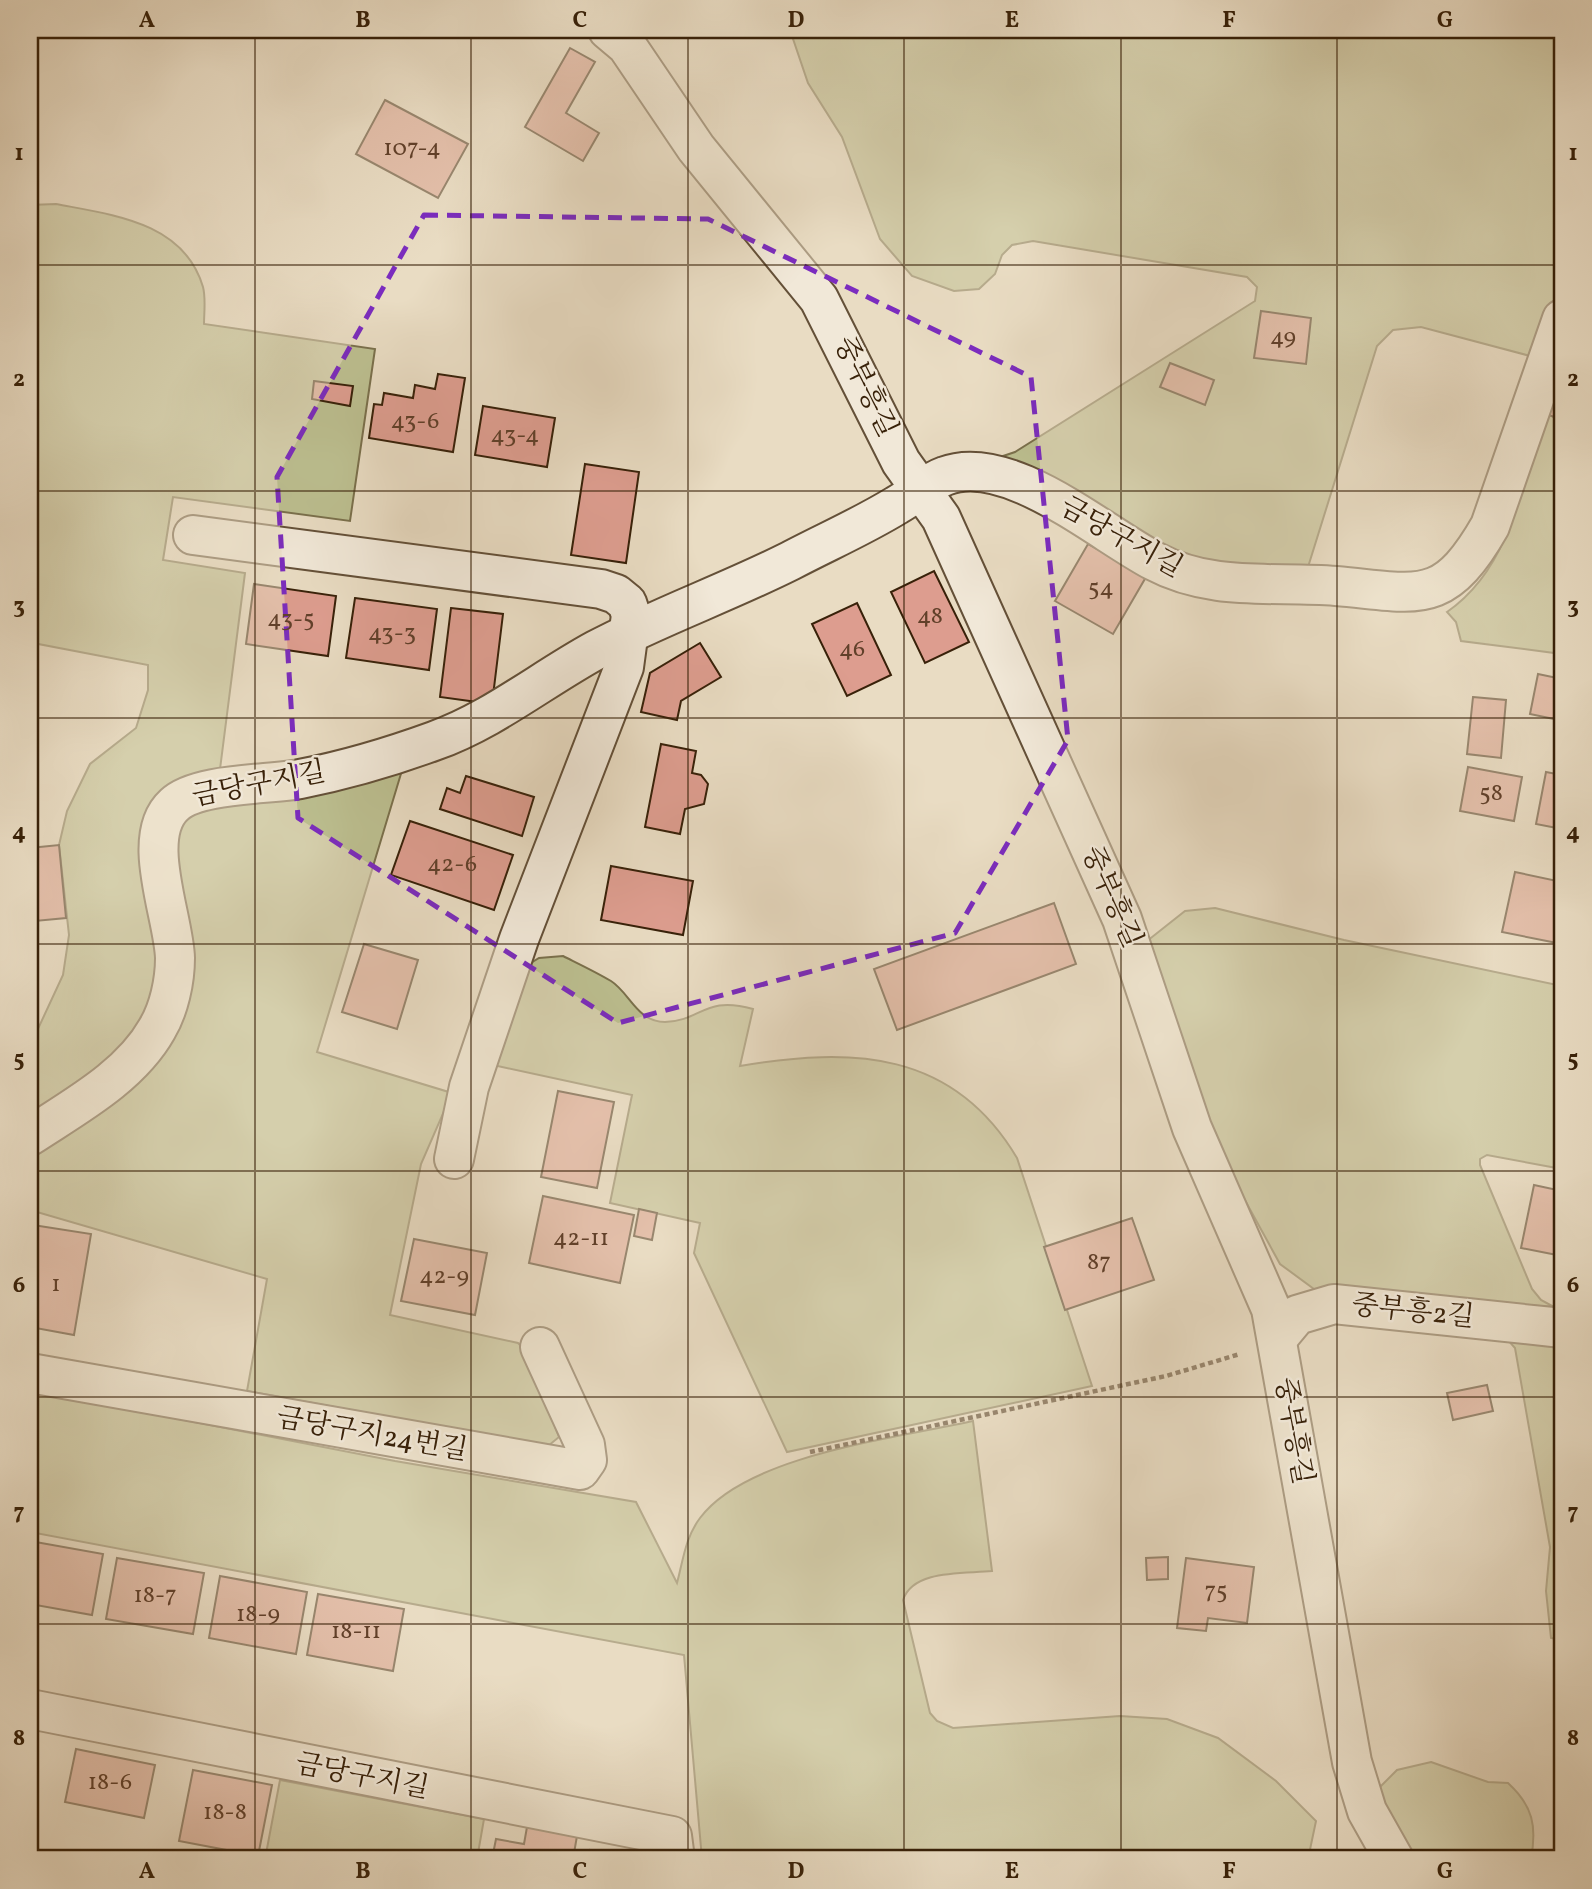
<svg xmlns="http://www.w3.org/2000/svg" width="1592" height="1889" font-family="Vollkorn,'Noto Serif KR',serif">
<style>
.green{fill:#bcbf90;stroke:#7a704c;stroke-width:2}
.building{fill:#dd9d8f;stroke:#382109;stroke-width:2}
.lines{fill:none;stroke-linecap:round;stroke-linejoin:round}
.minor-casing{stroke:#645038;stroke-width:42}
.path{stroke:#382109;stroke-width:4.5;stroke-dasharray:5 3.5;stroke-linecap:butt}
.minor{stroke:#f1e8d8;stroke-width:38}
.marked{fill:none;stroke:#7b2cbf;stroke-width:5;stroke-dasharray:14 9;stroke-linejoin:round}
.grid{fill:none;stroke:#382109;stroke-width:2;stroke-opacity:0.55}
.labels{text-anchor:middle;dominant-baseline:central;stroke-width:5;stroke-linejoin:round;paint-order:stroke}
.number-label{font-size:24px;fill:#61402a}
.street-label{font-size:28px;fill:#382109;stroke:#f1e8d8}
.neatline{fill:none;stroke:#382109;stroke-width:2.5}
.grid-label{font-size:23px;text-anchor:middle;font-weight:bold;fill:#382109}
</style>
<rect width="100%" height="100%" fill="#e9dcc3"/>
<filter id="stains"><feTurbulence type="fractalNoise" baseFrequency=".00286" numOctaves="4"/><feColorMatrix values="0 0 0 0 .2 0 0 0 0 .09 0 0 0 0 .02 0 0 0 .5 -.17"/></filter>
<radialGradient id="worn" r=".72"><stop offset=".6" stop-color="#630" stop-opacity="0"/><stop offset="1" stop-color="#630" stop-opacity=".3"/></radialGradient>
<!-- green -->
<g class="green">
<polygon points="790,30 1562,30 1562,292 1534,357 1421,327 1393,330 1377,346 1308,567 1207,570 997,458 1015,452 1255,301 1257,287 1247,277 1033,241 1012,245 1002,255 995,274 979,289 954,291 912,276 880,239 842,137 808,83"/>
<path d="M56 204C113 215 184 222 203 287 206 298 204 313 204 324L375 349 350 521 173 497 163 560 245 573 219 777 175 786 166 953 153 1021 30 1123V1046L63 975 69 935 59 845 67 811 90 764 136 728 148 690V665L38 644 30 664V205Z"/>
<path d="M1541 412 1562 420V654L1461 641 1456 622 1447 612C1512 567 1522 484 1541 412Z"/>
<polygon points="403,767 317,1052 452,1093 421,1164 390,1315 518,1343 525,1350 559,1437 548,1446 247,1391 267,1279 30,1210 30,1154 157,1057 171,843 188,813"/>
<polygon points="1215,908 1344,940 1562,986 1562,1169 1487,1155 1480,1159 1480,1165 1532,1289 1541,1300 1554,1307 1314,1289 1280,1264 1230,1173 1202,1105 1147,941 1185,911"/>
<path d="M563 956C579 964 596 972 611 981 630 993 637 1022 665 1022 702 1021 704 995 753 1009L740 1066C852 1047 953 1050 1017 1158L1092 1386 787 1452 694 1253 700 1223 610 1203 632 1095 493 1065 526 966 539 958Z"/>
<polygon points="1507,1339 1562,1340 1562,1623 1556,1639 1551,1638 1546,1591 1550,1547 1515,1348"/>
<path d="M30 1390 395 1461 636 1502 677 1583C683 1561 685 1538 700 1518 747 1455 897 1438 973 1421L992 1571C964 1574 913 1569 903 1600L930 1713 937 1721 953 1728 1120 1716 1167 1719 1218 1738 1276 1781 1316 1821 1308 1859H702L684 1655 30 1532Z"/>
<path d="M1431 1762 1488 1782 1508 1783C1533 1806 1537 1826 1531 1859H1409L1371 1796 1397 1770Z"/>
<polygon points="280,1780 484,1819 477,1859 265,1859"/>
</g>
<!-- building -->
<g class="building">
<polygon points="570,48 595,62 566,113 599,133 583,161 525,127"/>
<polygon points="385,100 468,144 438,198 356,154"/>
<polygon points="1261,311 1311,318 1306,364 1254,358"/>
<polygon points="1562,356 1562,420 1541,412"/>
<polygon points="1170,363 1214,380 1205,405 1160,387"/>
<polygon points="438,374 465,378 453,452 369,438 374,404 382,405 384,393 413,398 415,385 435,389"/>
<polygon points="314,381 353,386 350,406 312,399"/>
<polygon points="483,406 555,418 547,467 475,455"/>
<polygon points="585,464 639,472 626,563 571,555"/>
<polygon points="1088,544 1146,577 1113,634 1055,601"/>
<polygon points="934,571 969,642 925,663 891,592"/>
<polygon points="254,584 336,596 328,656 246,644"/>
<polygon points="355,598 437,609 429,670 346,658"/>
<polygon points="857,603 891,675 847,696 812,624"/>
<polygon points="451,608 503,614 492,704 440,697"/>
<polygon points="700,643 721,677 681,701 677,720 641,712 650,673"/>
<polygon points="1538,674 1562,679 1554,719 1530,714"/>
<polygon points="1473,697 1506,700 1501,758 1467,754"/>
<polygon points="661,744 696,751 692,773 701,775 708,784 704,804 685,809 680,834 645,827"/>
<polygon points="1468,767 1522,777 1514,821 1460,811"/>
<polygon points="1546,772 1562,775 1562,829 1536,824"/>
<polygon points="466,776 534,797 522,836 440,809 447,788 460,793"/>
<polygon points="410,821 513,855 494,910 391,875"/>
<polygon points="59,845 66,918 35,921 30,848"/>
<polygon points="611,866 693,881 683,935 601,920"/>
<polygon points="1515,872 1562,882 1562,944 1502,932"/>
<polygon points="1054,903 1076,964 897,1030 874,969"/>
<polygon points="364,944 418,960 397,1029 342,1012"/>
<polygon points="558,1091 614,1102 597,1188 541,1177"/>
<polygon points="1534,1185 1562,1191 1562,1256 1521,1248"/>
<polygon points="543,1196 634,1215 620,1283 529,1263"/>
<polygon points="639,1209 657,1213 652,1240 634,1236"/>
<polygon points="1132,1218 1154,1280 1065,1310 1044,1247"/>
<polygon points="33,1225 91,1234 74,1335 30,1327 30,1243"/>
<polygon points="414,1239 487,1253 475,1315 401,1301"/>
<polygon points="1487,1385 1493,1411 1453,1420 1447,1393"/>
<polygon points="30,1541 103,1554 92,1615 30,1604"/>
<polygon points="1168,1557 1168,1579 1147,1580 1146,1558"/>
<polygon points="117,1558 204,1573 193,1634 106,1619"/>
<polygon points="1186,1558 1254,1567 1247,1623 1208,1618 1206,1631 1177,1628"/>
<polygon points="220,1576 307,1592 296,1654 209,1638"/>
<polygon points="318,1594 404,1609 393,1671 307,1655"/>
<polygon points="76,1749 155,1765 144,1818 65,1802"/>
<polygon points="193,1770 272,1785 258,1856 179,1841"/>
<polygon points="527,1827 577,1836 573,1859 492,1859 496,1839 524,1844"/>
<polygon points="590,1850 638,1859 588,1859"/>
</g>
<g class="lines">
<!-- minor casing -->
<g class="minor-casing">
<g id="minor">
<polyline points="608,30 627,46 696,148 819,299 901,462 941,518 1122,919 1192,1128 1271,1309 1352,1762 1367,1811 1394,1859"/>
<polyline points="193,535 601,589 616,594 627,603 631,615 624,667 519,939 469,1087 454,1159"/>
<path d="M30 1136C74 1107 130 1077 157 1029 169 1009 175 981 175 958 174 917 139 837 174 805 197 783 267 785 300 779 346 770 390 757 434 741 493 720 541 680 596 650 658 617 726 593 790 561 826 542 863 526 897 505 913 496 928 482 945 476 1008 452 1099 532 1154 561 1212 592 1272 581 1336 586 1419 593 1443 608 1490 526L1562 319"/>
<polyline points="1277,1339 1297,1315 1334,1304 1562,1328"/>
<polyline points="30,1373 580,1470 587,1460 585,1445 540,1347"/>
<polyline points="30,1709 672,1836 675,1859"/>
</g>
</g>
<!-- path -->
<polyline class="path" points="810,1452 1166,1376 1240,1354"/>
<!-- minor -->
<use href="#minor" class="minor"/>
</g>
<!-- marked area -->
<path d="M0 0H1592V1889H0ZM424 215 708 219 1031 377 1068 740 955 933 618 1023 298 818 277 477Z" fill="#e9dcc3" fill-opacity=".55" fill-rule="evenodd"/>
<path class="marked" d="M424 215 708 219 1031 377 1068 740 955 933 618 1023 298 818 277 477Z"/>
<!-- grid -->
<path class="grid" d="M255 30V1859M471 30V1859M688 30V1859M904 30V1859M1121 30V1859M1337 30V1859M30 265H1562M30 491H1562M30 718H1562M30 944H1562M30 1171H1562M30 1397H1562M30 1624H1562"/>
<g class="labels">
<!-- number labels -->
<g class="number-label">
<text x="412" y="149">107-4</text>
<text x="1283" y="338">49</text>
<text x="415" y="422">43-6</text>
<text x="515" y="436">43-4</text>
<text x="1101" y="589">54</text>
<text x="930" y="617">48</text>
<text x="291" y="620">43-5</text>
<text x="392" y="634">43-3</text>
<text x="852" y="650">46</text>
<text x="1491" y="794">58</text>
<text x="452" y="865">42-6</text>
<text x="581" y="1239">42-11</text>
<text x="1099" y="1263">87</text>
<text x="444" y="1277">42-9</text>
<text x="56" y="1285">1</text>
<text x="1216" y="1592">75</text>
<text x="155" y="1596">18-7</text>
<text x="258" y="1615">18-9</text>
<text x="356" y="1632">18-11</text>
<text x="110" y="1783">18-6</text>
<text x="225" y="1813">18-8</text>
</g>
<!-- street labels -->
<g class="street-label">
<text transform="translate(865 387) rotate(64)">중부흥길</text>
<text transform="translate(1121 538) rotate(29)">금당구지길</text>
<text transform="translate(259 785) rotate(-11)">금당구지길</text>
<text transform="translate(1111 897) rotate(66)">중부흥길</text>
<text transform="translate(1413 1312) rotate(6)">중부흥2길</text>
<text transform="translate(1293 1431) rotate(80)">중부흥길</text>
<text transform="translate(372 1435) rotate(10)">금당구지24번길</text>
<text transform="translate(362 1777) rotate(11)">금당구지길</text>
</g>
</g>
<!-- margin -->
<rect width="1592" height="1889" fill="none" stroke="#e9dcc3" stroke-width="77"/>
<rect x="38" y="38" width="1516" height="1812" class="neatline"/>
<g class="grid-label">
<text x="147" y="27">A</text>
<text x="363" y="27">B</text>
<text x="580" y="27">C</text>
<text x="796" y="27">D</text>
<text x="1012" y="27">E</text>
<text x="1229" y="27">F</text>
<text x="1445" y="27">G</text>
<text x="19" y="160">1</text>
<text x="1573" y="160">1</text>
<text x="19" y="386">2</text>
<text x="1573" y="386">2</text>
<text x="19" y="613">3</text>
<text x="1573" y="613">3</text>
<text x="19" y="839">4</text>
<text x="1573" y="839">4</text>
<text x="19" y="1066">5</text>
<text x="1573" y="1066">5</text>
<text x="19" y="1292">6</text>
<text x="1573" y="1292">6</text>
<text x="19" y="1519">7</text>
<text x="1573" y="1519">7</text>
<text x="19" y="1745">8</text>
<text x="1573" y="1745">8</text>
<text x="147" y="1878">A</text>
<text x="363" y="1878">B</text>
<text x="580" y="1878">C</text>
<text x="796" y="1878">D</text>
<text x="1012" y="1878">E</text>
<text x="1229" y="1878">F</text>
<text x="1445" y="1878">G</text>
</g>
<rect width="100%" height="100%" filter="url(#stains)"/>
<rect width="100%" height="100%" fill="url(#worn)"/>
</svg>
